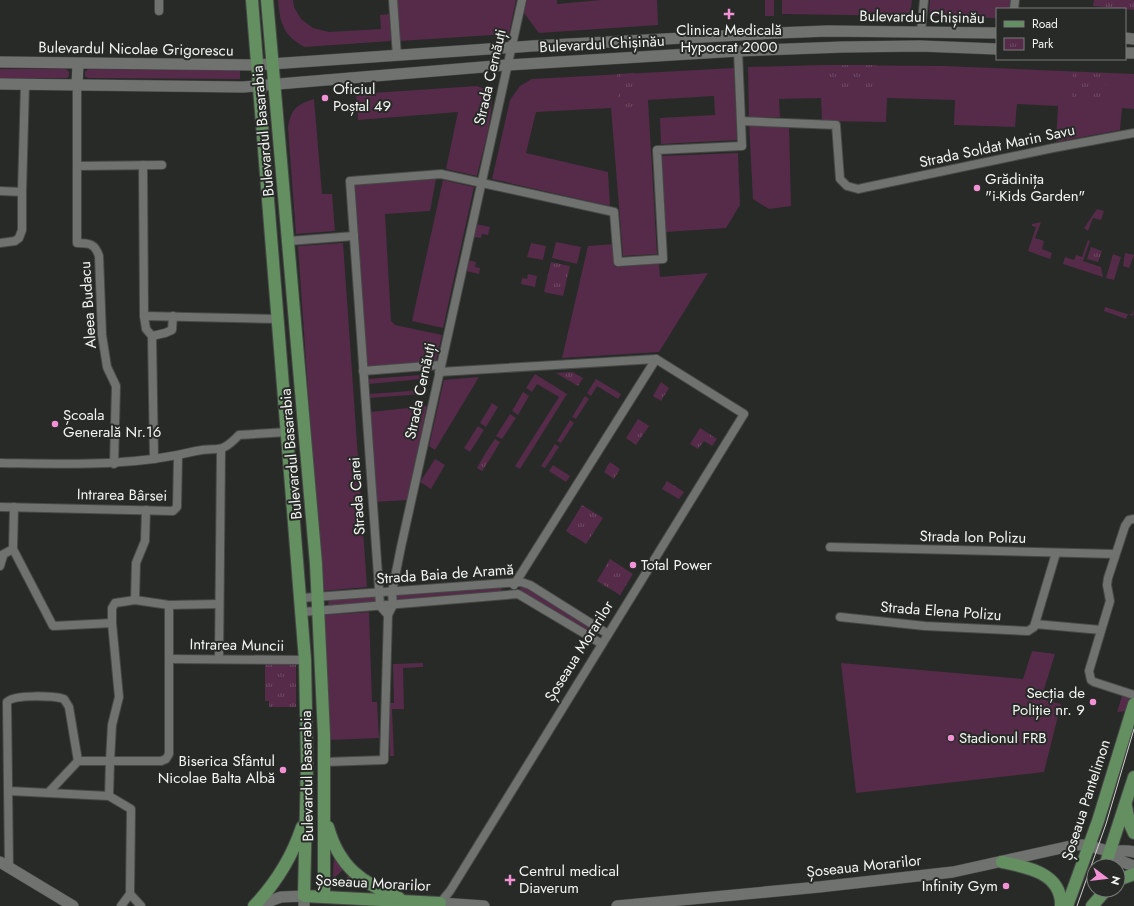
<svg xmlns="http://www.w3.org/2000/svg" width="1134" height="906" font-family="Jost,sans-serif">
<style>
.green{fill:#552b49}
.park{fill:url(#park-tufts)}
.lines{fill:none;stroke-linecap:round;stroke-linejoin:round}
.street-casing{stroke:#464946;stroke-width:10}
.secondary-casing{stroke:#464946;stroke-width:12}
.primary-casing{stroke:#464946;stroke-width:14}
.street{stroke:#6f726f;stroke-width:8}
.secondary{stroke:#6f726f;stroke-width:11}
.primary{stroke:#638f61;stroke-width:12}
.tram{stroke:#d1d3d1;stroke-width:1}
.poi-dot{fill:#f391d6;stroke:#272a27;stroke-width:1.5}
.labels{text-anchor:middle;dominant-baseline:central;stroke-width:4;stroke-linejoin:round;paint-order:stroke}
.street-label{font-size:15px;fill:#f2f4f2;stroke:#272a27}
.poi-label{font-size:15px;fill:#f2f4f2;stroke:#272a27;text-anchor:start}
</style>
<defs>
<pattern id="park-tufts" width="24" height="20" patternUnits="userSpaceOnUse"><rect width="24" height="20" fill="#552b49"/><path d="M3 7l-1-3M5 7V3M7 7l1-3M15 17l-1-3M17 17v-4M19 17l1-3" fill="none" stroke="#6e4a64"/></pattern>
</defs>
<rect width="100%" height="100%" fill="#272a27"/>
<!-- green -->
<g class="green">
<path d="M278 0H293L294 7 301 19 313 28 329 32 381 29 380 15 389 14 391 41 305 47C283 36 280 23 278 0Z"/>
<polygon points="397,0 516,0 509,34 399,41"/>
<polygon points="527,0 557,0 557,4 601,0 657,0 658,25 539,33 524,13"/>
<rect x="765" y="0" width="9" height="16"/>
<polygon points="782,0 912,0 910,16 782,14"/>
<polygon points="930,0 1011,0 1010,9 997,9 997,18 929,16"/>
<polygon points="824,65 944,66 1134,74 1134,109 1122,108 1120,130 1056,142 1058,106 1017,104 1015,127 954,125 955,100 887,98 886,122 822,121 821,98 779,99 780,117 749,117 748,67"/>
<polygon points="734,68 737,140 661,144 660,118 715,115 714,96 648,100 657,254 623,256 611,108 536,112 526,153 608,172 610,206 492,179 510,100 520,86 532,79"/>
<polygon points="0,69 66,69 69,72 69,76 67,78 0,78"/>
<polygon points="88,69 240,70 240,79 88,78 85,76 85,72"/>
<path d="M477 86C482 88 487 89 490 94 497 105 480 161 477 176L446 169 458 112 358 120 356 94Z"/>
<path d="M314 99 322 194H332L335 231 296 234 288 128C291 109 296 105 314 99Z"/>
<polygon points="749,123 789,125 791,206 769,209 753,199"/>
<polygon points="738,153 740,205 726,228 666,232 662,156"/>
<polygon points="436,179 430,211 385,214 391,321 395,325 442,335 436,361 367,367 355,185"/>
<polygon points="443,180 474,187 443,328 412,321"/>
<polygon points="1097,209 1104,211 1101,220 1093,218 1088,231 1084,228"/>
<polygon points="1041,222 1035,238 1044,241 1042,249 1052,253 1050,259 1028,251 1036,227 1032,226 1032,224"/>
<polygon points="476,224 490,227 488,235 482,234 481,238 474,237"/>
<polygon points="1088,240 1090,241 1083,261 1101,267 1103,277 1063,264 1065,257 1074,260 1076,255 1082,257"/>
<polygon points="556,242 581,247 577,264 552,258"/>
<polygon points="343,243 367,587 322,591 298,246"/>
<polygon points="531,243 546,246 543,260 527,257"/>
<polygon points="614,244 615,267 659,264 660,277 708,273 659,352 562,358 588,246"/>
<polygon points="1125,253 1134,255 1129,268 1123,266"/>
<polygon points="1113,254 1121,257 1114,280 1106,278"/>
<polygon points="468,260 476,262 475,267 480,268 479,274 466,271"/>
<polygon points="528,274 537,276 535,287 521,284 522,278 527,279"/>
<polygon points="1105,307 1127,314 1132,314 1134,309 1133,316 1128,314 1126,319 1104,311"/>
<polygon points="535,374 567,394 520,469 515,466 559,397 537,384 532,392 526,388"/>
<polygon points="422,375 422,379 368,384 367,379"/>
<polygon points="479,377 435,450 429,446 444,380"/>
<polygon points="596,379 621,394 618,399 597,386 591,396 587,393"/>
<polygon points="423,390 423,394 369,398 369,394"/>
<polygon points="523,392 529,396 518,415 512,411"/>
<polygon points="585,396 589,399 576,419 572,417"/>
<polygon points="492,403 498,407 486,427 480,423"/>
<polygon points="427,406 407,500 375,502 370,412"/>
<polygon points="510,414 516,418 502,439 496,436"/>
<polygon points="570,420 574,423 561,443 557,441"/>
<polygon points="478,426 484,430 470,452 464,448"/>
<polygon points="495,439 500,442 492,456 486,452"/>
<polygon points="555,444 559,447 545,468 541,466"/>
<polygon points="435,459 445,465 431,489 420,482"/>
<polygon points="553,465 570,476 566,482 549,471"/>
<polygon points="524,584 596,630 595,635 593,636 521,592 520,588"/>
<polygon points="502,587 501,592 398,601 397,599 397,594"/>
<polygon points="374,596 376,601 374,603 330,607 328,605 329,600"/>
<polygon points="369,612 372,702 377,702 379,738 329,740 324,615"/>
<polygon points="1032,651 1055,654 1041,699 1061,704 1044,772 856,793 841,663 1023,679"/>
<polygon points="423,663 423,667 403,668 404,709 392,709 394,756 390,756 389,703 394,703 393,664"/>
<polygon points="1123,693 1134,697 1127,711 1117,712"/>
<polygon points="334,856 345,868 333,879"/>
<polygon points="350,874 358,880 356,886 339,885"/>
</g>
<!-- park -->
<g class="park">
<polygon points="1094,0 1134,0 1134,10 1093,6"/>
<polygon points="828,65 877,65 876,89 828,89"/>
<polygon points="1073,72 1107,74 1105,100 1072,99"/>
<polygon points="635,73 636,107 619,108 617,74"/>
<polygon points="1091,247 1102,251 1098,262 1087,259"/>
<polygon points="551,262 570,266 563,296 544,292"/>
<polygon points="572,372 583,378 578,386 556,373"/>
<polygon points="661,382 669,388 661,401 653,396"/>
<polygon points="638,419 649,426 636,445 626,438"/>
<polygon points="700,428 717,439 712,446 704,441 698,449 690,444"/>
<polygon points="486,452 492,456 482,471 477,468"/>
<polygon points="610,462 620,469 614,479 604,472"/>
<polygon points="667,481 684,492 679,499 662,489"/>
<polygon points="582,505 603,518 586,544 566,531"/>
<polygon points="610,559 633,574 620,595 597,581"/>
<polygon points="265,664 296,664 296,707 269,707 269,701 265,701"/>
</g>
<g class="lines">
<!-- street casing -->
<g class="street-casing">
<g id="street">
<polyline points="393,0 397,56"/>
<polyline points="1014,9 1015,0"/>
<polyline points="159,11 159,0"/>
<polyline points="921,32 924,0"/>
<path d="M77 85V243C90 243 95 244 99 256L102 335 107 367 116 386 114 464"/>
<polyline points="741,121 836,125 840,179 847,186 858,189 1053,148 1134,133"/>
<polyline points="143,165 144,316 146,329 152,336 154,459"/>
<polyline points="77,166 162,165"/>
<polyline points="0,191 22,192 25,84"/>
<polyline points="289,241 354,236"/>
<polyline points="0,243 15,241 19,238 22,230 22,192"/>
<polyline points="144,316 279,319"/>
<polyline points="152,336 165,333 172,330 173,316"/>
<polyline points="363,371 440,365"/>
<polyline points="439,372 656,359 744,414 450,891 440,903"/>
<path d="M0 463C66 464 131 467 196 451 218 446 219 456 239 435L288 432"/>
<polyline points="0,507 173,511 177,507 178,456"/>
<polyline points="14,507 13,549 53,626 112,623"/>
<polyline points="1134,519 1129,520 1125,526 1108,578 1107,585 1110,601 1089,671 1091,680 1094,682 1134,695"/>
<polyline points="830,547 1115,554"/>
<polyline points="0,556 13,549"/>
<polyline points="0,566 3,556"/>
<polyline points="514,585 656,359"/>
<polyline points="301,598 521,582 530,585 608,634"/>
<polygon points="135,600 169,605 169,754 166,759 161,761 110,761 112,725 119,697 112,623 112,608 115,603"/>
<polyline points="135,600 136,563 145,541 146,510"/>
<polyline points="169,605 219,604"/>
<polyline points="302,612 518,594 602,644"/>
<polyline points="388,615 380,606 379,589 350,181 441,174 614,212 618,262 663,259 657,150 742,146 738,51"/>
<polyline points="840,617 925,626 1028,631 1034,627 1056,553"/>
<polyline points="1035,624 1101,630"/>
<polyline points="169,659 305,660"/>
<polyline points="219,659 221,450"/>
<polyline points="324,762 384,760 388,615 393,605 392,592 401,547 522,0"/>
<polyline points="9,791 109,796"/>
<polyline points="49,792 78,761 110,761 109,796 131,809 130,894 121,906"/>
<path d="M9 868 7 702C14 694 54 696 64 699L69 707 78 761"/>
<polyline points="130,894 141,906"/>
</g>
</g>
<!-- secondary casing -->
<g class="secondary-casing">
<g id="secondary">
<polyline points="1125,38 1134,39"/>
<polyline points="1125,53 1134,53"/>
<polyline points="0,62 256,65 532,46 776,33 828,31 997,33"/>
<polyline points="0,84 243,87 507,65 738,51 843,47 920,46 997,49"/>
<polyline points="77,85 78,64"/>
<polyline points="1110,851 1123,862 1134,866"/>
<polyline points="0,862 73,906"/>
<polyline points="440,903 484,906"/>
<polyline points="256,906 281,897 304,896 304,906"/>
<path d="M617 906 819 887 953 872 1075 845C1087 843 1097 849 1109 851 1118 852 1125 849 1134 852"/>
</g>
</g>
<!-- primary casing -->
<g class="primary-casing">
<g id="primary">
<polyline points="252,0 305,660 307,763 304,896 440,903 439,906"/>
<polyline points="267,0 316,564 324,735 324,896"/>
<polyline points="1126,806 1129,822 1134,833"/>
<path d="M328 827C339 867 362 883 399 898"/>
<path d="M1002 862C1027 867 1062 873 1061 906"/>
<polyline points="1105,866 1134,777"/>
<polyline points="1118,880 1134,874"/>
<path d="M254 906C276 883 292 857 302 827"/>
<polyline points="1067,906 1098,821 1134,704"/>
<polyline points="1092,906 1106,890"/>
</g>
</g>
<!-- street -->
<use href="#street" class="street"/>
<!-- secondary -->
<use href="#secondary" class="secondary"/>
<!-- primary -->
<use href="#primary" class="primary"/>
<!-- tram -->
<polyline class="tram" points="1077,906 1106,824 1134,729"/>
</g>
<!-- markers -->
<g class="poi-dot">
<path d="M727 8h4v4h4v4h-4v4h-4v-4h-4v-4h4z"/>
<circle cx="325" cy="98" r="4"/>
<circle cx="977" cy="188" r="4"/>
<circle cx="55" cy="424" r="4"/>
<circle cx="633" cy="565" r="4"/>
<circle cx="1093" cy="702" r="4"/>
<circle cx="951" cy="738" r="4"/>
<circle cx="283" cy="770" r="4"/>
<path d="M508 874h4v4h4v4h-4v4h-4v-4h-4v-4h4z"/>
<circle cx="1006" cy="886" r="4"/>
</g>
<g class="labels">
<!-- street labels -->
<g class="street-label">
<text transform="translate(922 17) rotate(1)">Bulevardul Chișinău</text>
<text transform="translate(602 44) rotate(-3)">Bulevardul Chișinău</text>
<text transform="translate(136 49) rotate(1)">Bulevardul Nicolae Grigorescu</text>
<text transform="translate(490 77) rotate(-77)">Strada Cernăuți</text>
<text transform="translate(263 131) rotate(-95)">Bulevardul Basarabia</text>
<text transform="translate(997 146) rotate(-12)">Strada Soldat Marin Savu</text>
<text transform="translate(88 305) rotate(-94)">Aleea Budacu</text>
<text transform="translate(420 391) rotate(-78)">Strada Cernăuți</text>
<text transform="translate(291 454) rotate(-95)">Bulevardul Basarabia</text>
<text transform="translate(122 495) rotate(1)">Intrarea Bârsei</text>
<text transform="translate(357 496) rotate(-94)">Strada Carei</text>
<text transform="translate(973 537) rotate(1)">Strada Ion Polizu</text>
<text transform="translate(445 574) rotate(-4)">Strada Baia de Aramă</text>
<text transform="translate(941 611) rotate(4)">Strada Elena Polizu</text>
<text transform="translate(237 645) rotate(1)">Intrarea Muncii</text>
<text transform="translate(579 651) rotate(-58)">Șoseaua Morarilor</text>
<text transform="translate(307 776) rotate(-91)">Bulevardul Basarabia</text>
<text transform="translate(1086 800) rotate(-72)">Șoseaua Pantelimon</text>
<text transform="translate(864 866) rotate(-6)">Șoseaua Morarilor</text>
<text transform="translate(373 883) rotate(3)">Șoseaua Morarilor</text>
</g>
<!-- poi labels -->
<g class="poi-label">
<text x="729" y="30" text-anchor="middle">Clinica Medicală<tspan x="729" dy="17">Hypocrat 2000</tspan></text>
<text x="333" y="89">Oficiul<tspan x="333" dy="17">Poștal 49</tspan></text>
<text x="985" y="179">Grădinița<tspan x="985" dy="17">"i-Kids Garden"</tspan></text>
<text x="63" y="415">Școala<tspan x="63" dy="17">Generală Nr.16</tspan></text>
<text x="641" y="565">Total Power</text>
<text x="1085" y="693" text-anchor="end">Secția de<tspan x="1085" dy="17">Poliție nr. 9</tspan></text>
<text x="959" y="738">Stadionul FRB</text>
<text x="275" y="761" text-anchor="end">Biserica Sfântul<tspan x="275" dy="17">Nicolae Balta Albă</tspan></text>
<text x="519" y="871">Centrul medical<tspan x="519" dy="17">Diaverum</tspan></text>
<text x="998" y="886" text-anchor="end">Infinity Gym</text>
</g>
</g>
<!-- legend -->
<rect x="996" y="8" width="130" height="52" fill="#272a27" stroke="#787b78"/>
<rect x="1004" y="21" width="20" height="6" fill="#638f61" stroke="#787b78"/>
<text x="1032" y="28" font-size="12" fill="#f2f4f2">Road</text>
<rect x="1004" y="38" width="20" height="12" fill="url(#park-tufts)" stroke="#787b78"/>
<text x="1032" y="48" font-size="12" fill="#f2f4f2">Park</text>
<!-- north arrow -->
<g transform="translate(1106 878) rotate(105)"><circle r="19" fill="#272a27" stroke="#787b78"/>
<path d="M0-3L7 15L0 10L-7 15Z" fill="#f391d6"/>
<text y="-6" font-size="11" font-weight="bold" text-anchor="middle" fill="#f2f4f2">N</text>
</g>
</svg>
